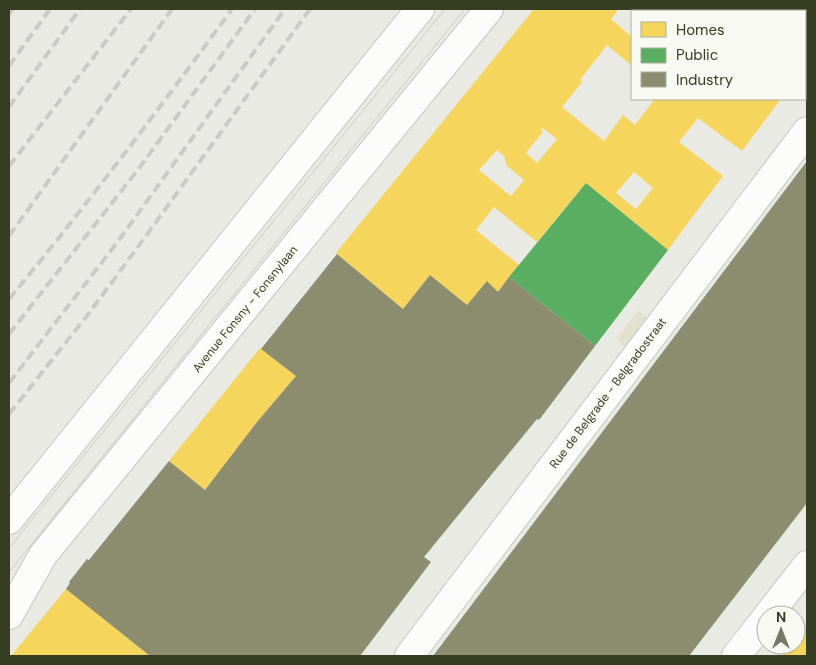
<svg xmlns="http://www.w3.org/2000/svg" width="816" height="665" font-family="'DM Sans',sans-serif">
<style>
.green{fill:#e3e0ce}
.homes{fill:#f6d55c;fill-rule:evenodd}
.public{fill:#5aae61}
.industry{fill:#8c8c6e}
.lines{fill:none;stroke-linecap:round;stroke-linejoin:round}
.minor-casing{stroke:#c7c7c2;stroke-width:30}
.secondary-casing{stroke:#c6c7c0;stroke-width:30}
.minor{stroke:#fcfcfb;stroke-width:28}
.secondary{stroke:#fcfcfb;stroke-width:28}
.tram{stroke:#cacbc7;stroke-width:1}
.rail{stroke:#cacbc7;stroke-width:4;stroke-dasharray:10 5;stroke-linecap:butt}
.labels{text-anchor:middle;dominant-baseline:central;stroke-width:5;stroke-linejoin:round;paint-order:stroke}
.street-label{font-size:12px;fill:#363e22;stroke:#f9f9f3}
</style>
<rect width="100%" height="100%" fill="#eaeae5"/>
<!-- green -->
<polygon class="green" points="638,310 652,321 630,350 616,339"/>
<!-- homes -->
<g class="homes">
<path d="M534 9H619L611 19 632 37V66L607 45 580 80 582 82 562 107 604 141 623 115 635 125 655 99H781L742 151 698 118 679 142 723 176 668 250 586 183 537 242 494 207 476 230 519 265 498 292 487 281 467 305 430 275 403 309 336 253ZM543 128 557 139 537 163 526 153 543 132 541 130ZM497 150 504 156 507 166 524 180 511 196 479 170ZM634 172 653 188 636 209 616 193Z"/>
<polygon points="739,9 807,9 807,65 805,68 805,11 744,11 745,10 740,11"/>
<polygon points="260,348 296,376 257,422 205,490 169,461"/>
<polygon points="66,589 150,656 11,656"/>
<polygon points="807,624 807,656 782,656 791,645 796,645 796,638"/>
</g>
<!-- public -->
<polygon class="public" points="586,183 668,250 595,346 509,277"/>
<!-- industry -->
<g class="industry">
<polygon points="807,161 807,503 689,656 433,656"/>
<polygon points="337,254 403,309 430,275 467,305 487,281 498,292 509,277 595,346 539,420 537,419 424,557 431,562 360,656 150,656 66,589 70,583 69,582 87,559 89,560 93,555 169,461 205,490 257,422 296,376 261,349"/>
</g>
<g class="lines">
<!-- minor casing -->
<g class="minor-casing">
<g id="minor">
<polyline points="768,615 807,565"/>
<polyline points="409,656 807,131"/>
<polyline points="736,656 766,618"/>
</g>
</g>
<!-- secondary casing -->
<g class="secondary-casing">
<g id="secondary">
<polyline points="9,520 420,9"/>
<polyline points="9,615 43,555 489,9"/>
</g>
</g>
<!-- minor -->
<use href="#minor" class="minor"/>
<!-- secondary -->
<use href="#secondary" class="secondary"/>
<!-- tram -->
<g class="tram">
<polyline points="9,548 445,9"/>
<polyline points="9,572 465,9"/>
</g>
<!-- rail -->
<g class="rail">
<polyline points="9,14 13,9"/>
<polyline points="9,66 50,9"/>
<polyline points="9,107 80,9"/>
<polyline points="9,166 131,9"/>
<polyline points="9,236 172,9"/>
<path d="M9 299C87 205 160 108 232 9"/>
<polyline points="9,334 137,171 255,9"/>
<polyline points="9,383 119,240 285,9"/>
<polyline points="9,414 86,317 135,251 310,9"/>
</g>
</g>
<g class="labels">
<!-- street labels -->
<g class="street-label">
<text transform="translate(245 309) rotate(-51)">Avenue Fonsny - Fonsnylaan</text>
<text transform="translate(608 393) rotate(-53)">Rue de Belgrade - Belgradostraat</text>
</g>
</g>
<!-- border -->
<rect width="816" height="665" fill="none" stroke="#363e22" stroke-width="20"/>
<!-- legend -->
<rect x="631" y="10" width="175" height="90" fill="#f9f9f3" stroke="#abae9f"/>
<rect x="641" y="22" width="25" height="15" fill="#f6d55c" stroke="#abae9f"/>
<text x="676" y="35" font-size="15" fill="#363e22">Homes</text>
<rect x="641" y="48" width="25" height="15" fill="#5aae61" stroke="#abae9f"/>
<text x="676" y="60" font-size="15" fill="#363e22">Public</text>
<rect x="641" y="72" width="25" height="15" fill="#8c8c6e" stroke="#abae9f"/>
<text x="676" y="85" font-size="15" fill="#363e22">Industry</text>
<!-- north arrow -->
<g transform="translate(781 630)"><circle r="24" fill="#f9f9f3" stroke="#abae9f"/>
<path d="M0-4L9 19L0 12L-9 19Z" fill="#757a66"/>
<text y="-8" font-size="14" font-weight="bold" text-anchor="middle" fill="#363e22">N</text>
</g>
</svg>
